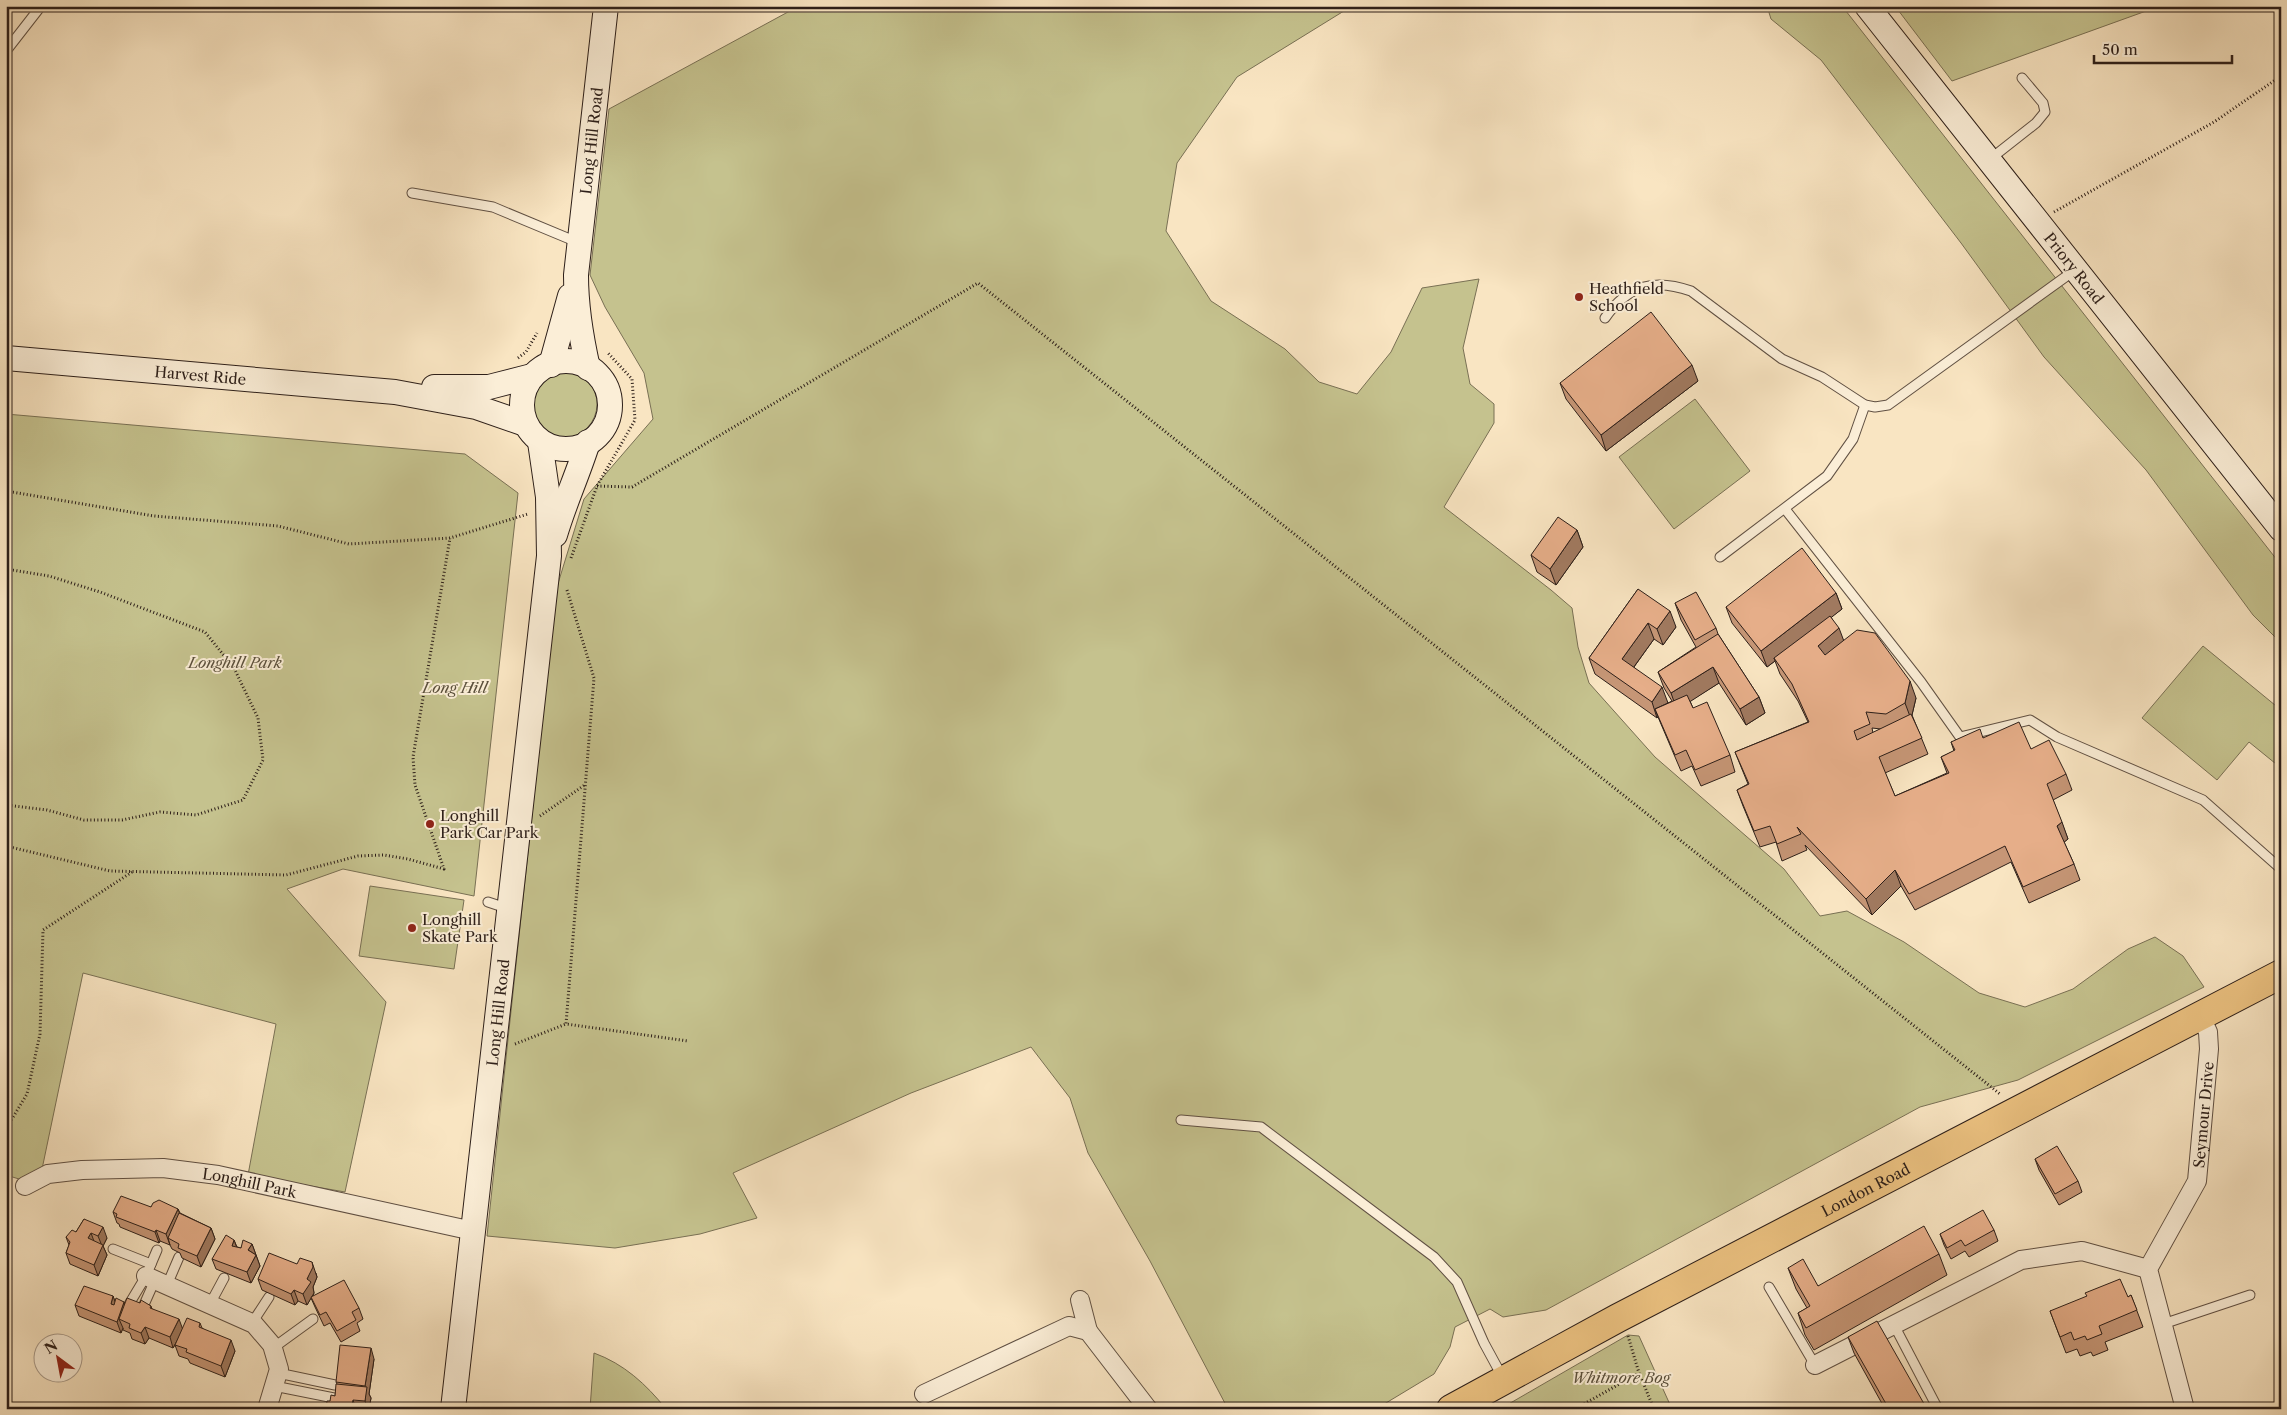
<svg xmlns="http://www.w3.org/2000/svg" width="2287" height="1415" font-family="'Libre Caslon Text',serif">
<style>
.green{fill:#c5c28e;stroke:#797054}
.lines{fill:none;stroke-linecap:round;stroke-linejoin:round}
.lane-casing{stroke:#605043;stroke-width:11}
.street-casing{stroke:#605043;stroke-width:20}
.secondary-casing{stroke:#2d1f19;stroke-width:26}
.primary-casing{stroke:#2d1f19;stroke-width:30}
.path{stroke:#2d1f19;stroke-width:3;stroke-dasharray:1 2.5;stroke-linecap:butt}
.lane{stroke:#fbeed7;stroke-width:9}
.street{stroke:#fbeed7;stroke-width:18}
.secondary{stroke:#fbeed7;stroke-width:24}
.primary{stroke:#ecc281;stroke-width:28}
.wall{fill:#c69676;stroke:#2d1f19;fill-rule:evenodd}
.shaded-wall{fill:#a17a60;stroke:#2d1f19}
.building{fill:#e6ae89;stroke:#2d1f19}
.poi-dot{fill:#8f2418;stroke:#fbeed7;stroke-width:2}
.labels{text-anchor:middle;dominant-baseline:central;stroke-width:4;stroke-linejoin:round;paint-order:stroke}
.street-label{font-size:15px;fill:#2d1f19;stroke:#fbeed7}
.poi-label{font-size:15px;fill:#2d1f19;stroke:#fbeed7;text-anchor:start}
.park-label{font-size:15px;font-style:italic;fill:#5b503c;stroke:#fbeed7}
</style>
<rect width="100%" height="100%" fill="#f9e5c2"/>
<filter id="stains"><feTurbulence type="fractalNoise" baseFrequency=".004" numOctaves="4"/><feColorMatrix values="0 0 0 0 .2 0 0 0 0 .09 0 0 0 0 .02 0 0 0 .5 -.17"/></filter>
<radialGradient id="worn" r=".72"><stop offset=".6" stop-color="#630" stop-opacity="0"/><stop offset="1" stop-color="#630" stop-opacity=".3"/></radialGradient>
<!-- green -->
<g class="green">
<polygon points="799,6 1352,6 1237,77 1177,163 1166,231 1211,301 1285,349 1319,382 1357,394 1391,352 1422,288 1479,279 1463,348 1470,384 1494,404 1494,423 1444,507 1551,590 1572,608 1578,647 1589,683 1655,757 1784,869 1820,916 1847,911 1904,942 1979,993 2025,1007 2073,989 2128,949 2155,937 2183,956 2204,987 2018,1080 1920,1107 1546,1310 1503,1317 1490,1309 1455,1327 1450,1347 1434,1374 1376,1409 1228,1409 1150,1261 1088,1153 1070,1098 1031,1047 911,1093 733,1173 757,1218 700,1234 615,1248 487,1236 556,590 584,499 653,419 644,373 605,307 590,275 609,109"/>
<polygon points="1767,6 1842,6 2281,565 2281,643 2253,615 2146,470 2044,357 1961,243 1821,60 1771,19"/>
<polygon points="1895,6 2160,6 1952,81"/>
<circle cx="563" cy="404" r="34"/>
<polygon points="1695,399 1750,471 1674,529 1619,457"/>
<polygon points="6,414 465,454 518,493 474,896 343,869 287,889 386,1002 345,1192 248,1175 276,1024 83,973 41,1174 19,1179 6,1175"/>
<polygon points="2203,646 2281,710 2281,768 2249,742 2217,780 2142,718"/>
<polygon points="370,886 464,900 454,969 359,956"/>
<polygon points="1628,1335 1639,1336 1672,1409 1500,1409"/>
<path d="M594 1353C624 1364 646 1384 666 1409H590Z"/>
</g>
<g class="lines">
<!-- lane casing -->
<g class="lane-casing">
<g id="lane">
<polyline points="6,51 41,6"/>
<polyline points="1989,160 2036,123 2045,112 2043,103 2022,78"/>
<polyline points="412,193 493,207 577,242"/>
<path d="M1605 318C1628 285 1654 278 1691 291L1782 359 1822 377 1865 405 1875 407 1888 405 2075 270"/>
<polyline points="1785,509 1921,682 1960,737 2030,720 2057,737 2203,800 2281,869"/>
<polyline points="1720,557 1827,476 1853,439 1865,405"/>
<polyline points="488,902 509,909"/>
<polyline points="1181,1120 1261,1127 1434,1257 1457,1282 1484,1343 1503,1378"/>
<polyline points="113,1249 151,1264"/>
<polyline points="167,1285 179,1257"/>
<polyline points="1769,1287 1815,1365"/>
<polyline points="210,1304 224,1278"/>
<polyline points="128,1306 146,1276 157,1250"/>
<polyline points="143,1307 155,1280"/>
<polyline points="252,1323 269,1297"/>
<polyline points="2163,1324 2250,1295"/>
<polyline points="1894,1325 1938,1409"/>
<polyline points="273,1348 313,1319"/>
<polyline points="278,1373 335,1385"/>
<polyline points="274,1386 334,1398"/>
</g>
</g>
<!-- street casing -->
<g class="street-casing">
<g id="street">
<path id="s1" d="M25 1186 48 1174 82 1170 163 1168 218 1175 473 1231"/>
<polyline points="146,1276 254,1324 272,1345 279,1369 267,1409"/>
<polyline points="1080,1300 1088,1331"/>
<polyline points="1815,1365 2021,1260 2082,1251 2148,1269"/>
<polyline points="924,1394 1069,1326 1088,1331 1148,1409"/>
<path id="s2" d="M2185 1409 2148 1269 2197 1181 2209 1049 2208 1032 2200 1015"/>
</g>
</g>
<!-- secondary casing -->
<g class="secondary-casing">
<g id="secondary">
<path id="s3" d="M1867 6 2281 529"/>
<path id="s4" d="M6 358 395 392 476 407 525 424"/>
<circle cx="566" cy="405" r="44"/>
<polyline points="551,365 570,296"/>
<path id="s5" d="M588 368C581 337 576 307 576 275L606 6"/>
<polyline points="434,387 489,387 532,376"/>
<path d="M555 535C564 504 578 474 588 442"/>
<path id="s6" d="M453 1409 549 556 548 497 540 442"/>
</g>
</g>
<!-- primary casing -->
<g class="primary-casing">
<g id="primary">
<path id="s7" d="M1451 1409 1618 1318 2281 974"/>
</g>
</g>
<!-- path -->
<g class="path">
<polyline points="2054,212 2214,122 2281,76"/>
<polyline points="518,358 526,352 537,333"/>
<polyline points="597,486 632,487 978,283 2000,1094"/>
<polyline points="6,491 154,516 278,526 349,544 450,538 528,514"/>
<polyline points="571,558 597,486 635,420 632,379 607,352"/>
<polyline points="6,569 49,576 100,592 205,632 234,668 258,718 263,760 243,800 196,815 160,812 122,820 84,820 47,810 6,805"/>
<polyline points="567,590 594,678 566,1024 688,1041"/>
<polyline points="540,816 586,784"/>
<polyline points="6,846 110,871 286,875 358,856 384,855 408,859 444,869 415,785 413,757 450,538"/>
<polyline points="515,1044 566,1024"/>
<polyline points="6,1129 27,1094 40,1034 43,930 132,872"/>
<polyline points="1628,1336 1639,1373 1654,1409"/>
<polyline points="1575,1409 1639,1373"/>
</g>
<!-- lane -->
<use href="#lane" class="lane"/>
<!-- street -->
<use href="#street" class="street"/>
<!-- secondary -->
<use href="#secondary" class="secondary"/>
<!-- primary -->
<use href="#primary" class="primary"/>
</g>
<!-- wall -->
<g class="wall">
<polygon points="1698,381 1606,451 1566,399 1560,383"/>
<polygon points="1577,530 1583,547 1556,585 1537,572 1531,555"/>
<polygon points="1638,589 1676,627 1663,645 1654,639 1634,667 1668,703 1672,701 1664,688 1658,672 1696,647 1681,620 1675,603 1716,628 1718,634 1759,697 1765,713 1746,725 1719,683 1690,701 1693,708 1730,755 1735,772 1701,786 1692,766 1681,771 1658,717 1657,718 1595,674 1589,658"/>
<path d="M1836 593 1842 609 1831 617 1843 640 1916 698 1912 715 1928 754 1885 773 1895 796 1947 773 1941 757 1954 751 1951 742 1983 738 2031 749 2066 774 2072 790 2053 800 2068 839 2064 842 2074 864 2080 880 2029 903 2011 862 1915 910 1901 886 1872 915 1805 845 1807 850 1782 861 1776 842 1760 847 1743 806 1737 790 1748 784 1735 752 1808 722 1798 701 1780 674 1775 661 1767 667 1732 623 1726 607ZM1872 728 1881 729 1873 733Z"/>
<polygon points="2035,1159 2078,1181 2082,1192 2059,1205 2039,1170"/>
<polygon points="151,1207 178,1209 180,1213 211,1228 215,1239 201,1267 182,1258 180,1253 172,1249 170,1245 160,1241 159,1243 120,1227 119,1224 117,1223 113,1212"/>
<polygon points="84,1219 107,1238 103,1246 107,1255 98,1276 70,1264 66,1253 69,1245 66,1237 76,1232"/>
<polygon points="1994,1230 1998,1241 1969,1257 1965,1251 1951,1259 1944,1245 1940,1234"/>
<polygon points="234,1240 237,1247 241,1248 252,1244 260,1266 251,1283 216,1269 212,1259"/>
<polygon points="1939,1254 1947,1275 1814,1350 1805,1335 1798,1313 1807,1308 1796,1289 1788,1268 1818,1286"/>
<polygon points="316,1273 317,1277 313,1287 314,1293 313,1296 359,1308 363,1319 357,1323 360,1331 341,1342 330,1323 324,1326 315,1307 311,1298 307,1305 298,1301 295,1305 262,1290 258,1279"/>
<polygon points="2131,1295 2143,1327 2105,1342 2108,1350 2093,1356 2091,1352 2080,1356 2077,1349 2066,1353 2050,1311 2128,1297"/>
<polygon points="113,1296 115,1302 124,1302 125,1304 140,1303 151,1306 152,1309 182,1328 200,1323 202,1328 235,1351 225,1377 190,1363 188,1359 179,1356 175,1345 173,1348 149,1338 145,1344 132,1339 130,1333 123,1330 123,1328 121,1333 79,1316 75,1305"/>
<polygon points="1848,1337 1927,1409 1885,1409 1854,1353"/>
<polygon points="374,1359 369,1394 371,1398 369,1409 326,1409 330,1401 335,1396 337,1384 336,1382"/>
</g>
<!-- shaded-wall -->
<g class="shaded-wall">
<polygon points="1692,365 1698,381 1606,451 1601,435"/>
<polygon points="1577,530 1583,547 1556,585 1550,569"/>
<polygon points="1836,593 1842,609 1776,661 1774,658 1775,661 1767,667 1761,651"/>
<polygon points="1670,611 1676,627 1663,645 1657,629"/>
<polygon points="1648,623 1654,639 1628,675 1622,659"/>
<polygon points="1839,628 1845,644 1824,662 1818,646"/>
<polygon points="1713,667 1719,683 1677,710 1671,693"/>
<polygon points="1910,681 1916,698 1911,719 1905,703"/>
<polygon points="1662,687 1668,703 1655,709 1658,717 1657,718 1652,702"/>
<polygon points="1759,697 1765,713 1746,725 1740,709"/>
<polygon points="2062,822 2068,839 2063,843 2057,826"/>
<polygon points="1895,870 1901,886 1872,915 1866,899"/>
<polygon points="178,1209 182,1220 168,1238 170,1245 166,1234"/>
<polygon points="103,1227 107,1238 103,1246 107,1255 98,1276 94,1265 102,1246 98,1236"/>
<polygon points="211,1228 215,1239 201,1267 197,1256"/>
<polygon points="156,1230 160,1241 159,1243 155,1232"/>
<polygon points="91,1233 95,1244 88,1238"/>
<polygon points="234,1240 238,1251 232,1246"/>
<polygon points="252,1244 256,1255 248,1250"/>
<polygon points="256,1255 260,1266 251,1283 247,1272"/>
<polygon points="312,1262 317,1277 313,1287 314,1293 307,1305 303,1294"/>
<polygon points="294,1290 298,1301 295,1305 291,1294"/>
<polygon points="113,1296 117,1307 111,1304"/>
<polygon points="124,1302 128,1313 119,1319 123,1328 121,1333 117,1322"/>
<polygon points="179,1319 183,1330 173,1348 170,1337"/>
<polygon points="145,1327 149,1338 145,1344 141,1333"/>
<polygon points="231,1340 235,1351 225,1377 221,1366"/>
<polygon points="371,1348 374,1359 369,1394 371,1398 369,1409 368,1409 365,1401 366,1390 365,1386"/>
<polygon points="353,1400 356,1409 351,1409"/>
</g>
<!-- building -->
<g class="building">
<polygon points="1651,312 1692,365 1601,435 1560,383"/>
<polygon points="1558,517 1577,530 1550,569 1531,555"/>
<polygon points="1802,548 1836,593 1761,651 1726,607"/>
<polygon points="1638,589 1670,611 1657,629 1648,623 1622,659 1662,687 1652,702 1589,658"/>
<polygon points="1696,592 1716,628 1695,640 1675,603"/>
<polygon points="1830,616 1839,628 1818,646 1825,655 1857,630 1875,633 1910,681 1905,703 1886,714 1866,712 1870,724 1854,731 1857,740 1911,714 1922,738 1879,757 1895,796 1949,773 1941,757 1955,750 1951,742 1980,729 1983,738 2019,722 2031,749 2049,740 2066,774 2047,784 2062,822 2057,826 2074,864 2023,887 2005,846 1909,894 1895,870 1866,899 1797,827 1801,834 1777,844 1770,826 1754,831 1737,790 1749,784 1735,752 1809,722 1792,684 1774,658"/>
<polygon points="1718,634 1759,697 1740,709 1713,667 1671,693 1658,672"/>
<polygon points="1687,695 1693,708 1707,702 1730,755 1695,770 1686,750 1675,755 1655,709"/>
<polygon points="2057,1146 2078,1181 2055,1194 2035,1159"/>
<polygon points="121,1196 151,1207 153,1203 159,1200 178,1209 166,1234 156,1230 155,1232 116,1217 117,1214 113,1212"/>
<polygon points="1983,1210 1994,1230 1965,1246 1961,1240 1947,1248 1940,1234"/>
<polygon points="179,1213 211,1228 197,1256 178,1248 179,1244 168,1238"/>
<polygon points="84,1219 103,1227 98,1236 91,1233 88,1238 103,1245 94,1265 66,1253 70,1242 66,1237 72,1230 76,1232"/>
<polygon points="1924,1226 1939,1254 1806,1328 1798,1313 1810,1306 1788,1268 1803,1259 1818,1286"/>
<polygon points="226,1235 234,1240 232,1246 241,1248 243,1240 252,1244 248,1250 256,1255 247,1272 212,1259"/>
<polygon points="269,1253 297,1264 300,1258 312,1262 313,1267 307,1279 311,1282 303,1294 294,1290 291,1294 258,1279"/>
<polygon points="2120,1279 2128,1297 2131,1295 2137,1310 2099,1326 2102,1334 2087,1340 2085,1336 2074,1340 2071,1332 2060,1337 2050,1311 2087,1296 2085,1293"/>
<polygon points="344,1280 359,1308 352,1312 356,1320 337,1331 326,1312 320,1315 311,1297"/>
<polygon points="84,1286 113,1296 111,1304 114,1305 116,1298 124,1302 117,1322 75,1305"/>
<polygon points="127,1298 140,1303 141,1300 151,1306 150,1308 179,1319 170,1337 145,1327 141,1333 129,1328 130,1324 119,1319"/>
<polygon points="187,1318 200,1323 199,1327 231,1340 221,1366 186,1352 187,1349 175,1345"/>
<polygon points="1877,1321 1927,1409 1889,1409 1848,1337"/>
<polygon points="340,1345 371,1348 365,1386 336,1382"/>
<polygon points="336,1384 367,1387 365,1401 353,1400 351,1409 326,1409 327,1401 330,1401 331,1395 335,1396"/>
</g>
<!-- markers -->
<g class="poi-dot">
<circle cx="1579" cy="297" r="5"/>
<circle cx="430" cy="824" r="5"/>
<circle cx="412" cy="928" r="5"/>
</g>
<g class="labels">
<!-- street labels -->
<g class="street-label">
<text stroke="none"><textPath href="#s5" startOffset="229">Long Hill Road</textPath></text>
<text stroke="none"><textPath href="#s3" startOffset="334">Priory Road</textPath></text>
<text stroke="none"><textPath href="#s4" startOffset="195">Harvest Ride</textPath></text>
<text stroke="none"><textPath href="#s6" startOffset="399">Long Hill Road</textPath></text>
<text stroke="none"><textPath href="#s2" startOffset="312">Seymour Drive</textPath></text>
<text stroke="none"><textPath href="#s1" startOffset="229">Longhill Park</textPath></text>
<text stroke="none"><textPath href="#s7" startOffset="469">London Road</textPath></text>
</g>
<!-- poi labels -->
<g class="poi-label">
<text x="1589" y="288">Heathfield<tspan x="1589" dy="17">School</tspan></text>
<text x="440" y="815">Longhill<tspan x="440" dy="17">Park Car Park</tspan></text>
<text x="422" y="919">Longhill<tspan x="422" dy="17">Skate Park</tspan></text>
</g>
<!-- park labels -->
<g class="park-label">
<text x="235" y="662">Longhill Park</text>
<text x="455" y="687">Long Hill</text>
<text x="1621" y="1377">Whitmore Bog</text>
</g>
</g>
<!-- margin -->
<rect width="2287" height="1415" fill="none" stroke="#f9e5c2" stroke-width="25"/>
<rect x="8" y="8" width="2272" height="1400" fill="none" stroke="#2d1f19" stroke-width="2.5"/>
<rect x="12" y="12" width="2262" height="1390" fill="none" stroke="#2d1f19"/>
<!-- north arrow -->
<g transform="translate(58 1358) rotate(328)"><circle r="24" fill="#fbeed7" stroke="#a99b8b"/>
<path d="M0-4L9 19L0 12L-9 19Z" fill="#8f2418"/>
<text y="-8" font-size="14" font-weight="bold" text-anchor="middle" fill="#2d1f19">N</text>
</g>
<!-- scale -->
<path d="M2094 55v8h138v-8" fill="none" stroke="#2d1f19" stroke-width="2.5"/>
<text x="2102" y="55" font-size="15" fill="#2d1f19" stroke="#fbeed7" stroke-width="4" paint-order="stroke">50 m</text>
<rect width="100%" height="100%" filter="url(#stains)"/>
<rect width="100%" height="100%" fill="url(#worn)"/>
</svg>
